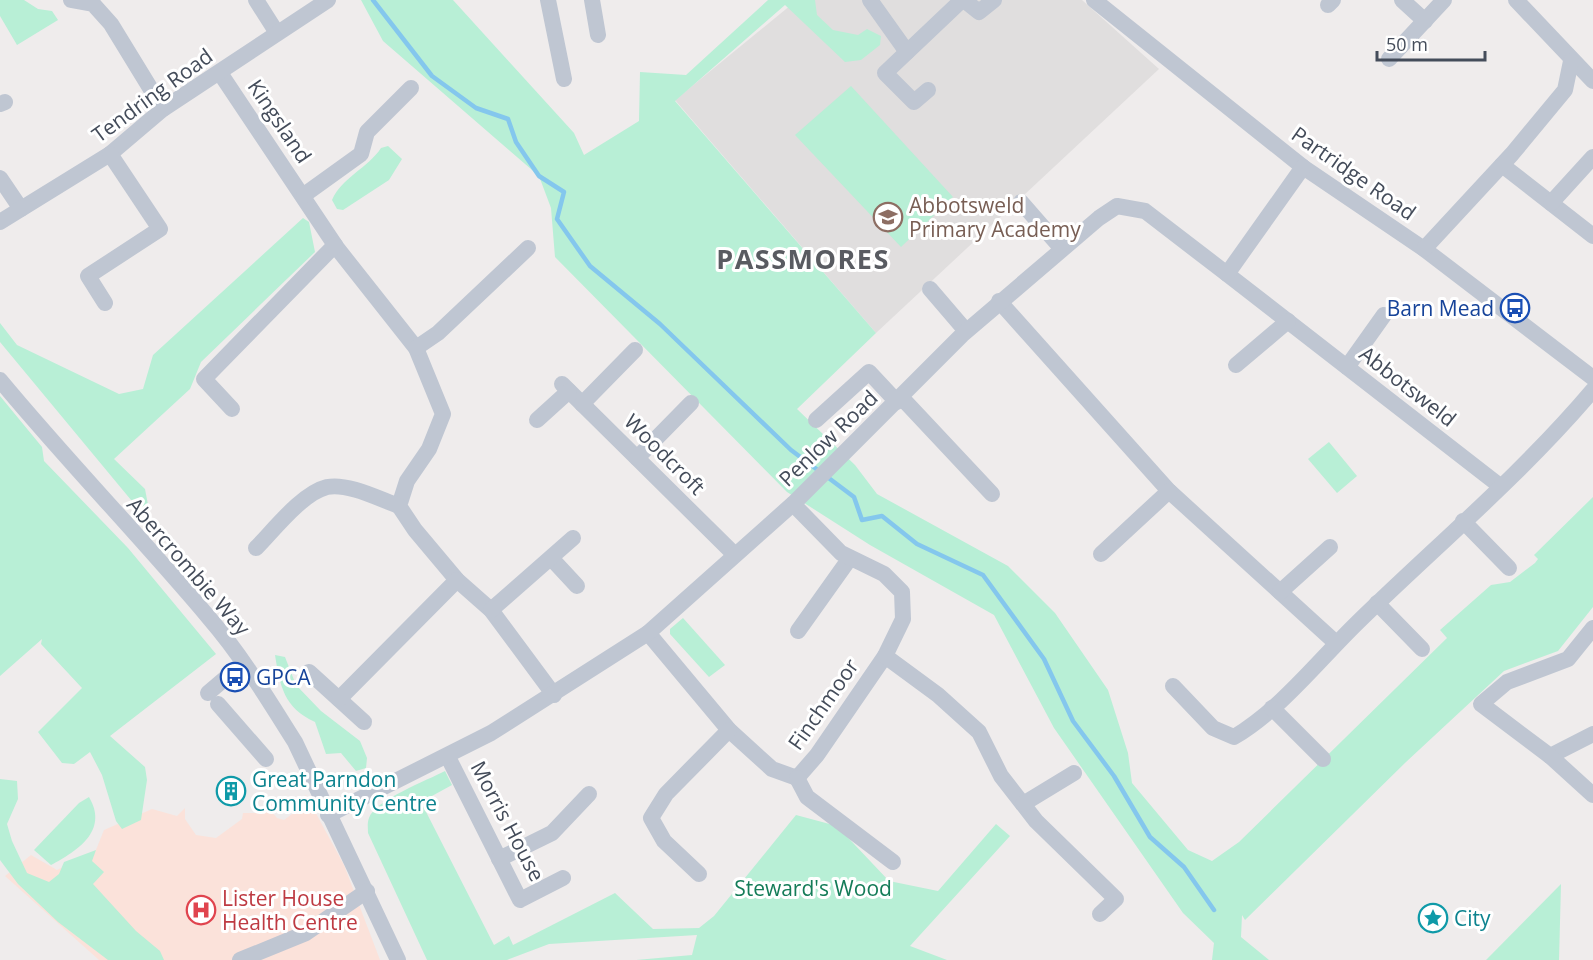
<svg xmlns="http://www.w3.org/2000/svg" width="1593" height="960" font-family="'Open Sans',sans-serif">
<style>
.education{fill:#e0dede}
.medical{fill:#fbe2da}
.green{fill:#b8efd6}
.lines{fill:none;stroke-linecap:round;stroke-linejoin:round}
.stream{stroke:#84c7ed;stroke-width:4.5}
.minor{stroke:#bfc6d2;stroke-width:16}
.labels{text-anchor:middle;dominant-baseline:central;stroke-width:6;stroke-linejoin:round;paint-order:stroke}
.street-label{font-size:21px;fill:#444c5a;stroke:#fff}
.education-label{font-size:21px;fill:#785e54;stroke:#fff;text-anchor:start}
.transit-label{font-size:21px;fill:#164399;stroke:#fff;text-anchor:end}
.culture-label{font-size:21px;fill:#0d838f;stroke:#fff;text-anchor:start}
.park-label{font-size:21px;fill:#147c58;stroke:#fff}
.health-label{font-size:21px;fill:#be3a42;stroke:#fff;text-anchor:start}
.district-label{font-size:27px;font-weight:bold;letter-spacing:1.5px;fill:#595b61;stroke:#fff}
</style>
<rect width="100%" height="100%" fill="#efecec"/>
<!-- education -->
<polygon class="education" points="797,0 1082,0 1159,69 876,333 675,100"/>
<!-- medical -->
<polygon class="medical" points="306,795 344,865 380,960 99,960 5,876 31,855 57,870 96,850 104,830 152,809 177,816 185,808 185,819 196,835 216,838 242,819 243,813 255,813 265,804 277,818 284,820 296,811 299,800"/>
<!-- green -->
<g class="green">
<polygon points="0,0 24,0 38,9 52,11 58,20 17,45 0,16"/>
<polygon points="361,0 453,0 574,133 584,155 639,121 640,72 686,75 768,0 815,0 817,15 833,30 858,35 867,29 881,36 880,45 861,60 845,62 785,5 675,101 876,333 797,409 855,465 877,494 1008,566 1055,613 1108,690 1128,753 1132,783 1188,850 1212,861 1239,842 1447,638 1440,630 1491,585 1510,582 1535,563 1538,559 1534,555 1593,497 1593,607 1558,651 1504,671 1406,762 1245,920 1242,915 1241,937 1269,960 1212,960 1214,943 1183,913 1054,728 994,615 870,545 787,492 555,257 551,208 539,176 383,41"/>
<polygon points="851,86 953,197 901,247 795,135"/>
<path d="M388 146 402 159 389 180 343 210 337 209 332 200C341 178 368 168 381 148Z"/>
<polygon points="303,218 309,222 315,252 201,362 190,389 114,459 145,489 149,510 136,506 0,342 0,323 17,345 119,394 143,389 153,355"/>
<polygon points="0,396 42,447 44,461 128,548 216,654 110,736 145,767 147,780 141,820 122,829 116,821 102,775 90,752 74,764 62,763 38,732 82,688 41,644 42,639 0,676"/>
<polygon points="1329,442 1357,476 1337,493 1308,459"/>
<polygon points="683,618 725,665 709,677 670,634 670,629"/>
<path d="M275 655 285 657 296 685 321 711 360 741 367 758 366 768 356 771 341 753 326 754 315 722C284 708 280 686 275 655Z"/>
<path d="M445 771 452 785 421 802 494 945 509 936 513 945 615 893 653 929 699 928 714 916 796 815 837 826 889 881 938 891 996 824 1010 836 910 946 947 960H636L692 955 697 935 549 944 507 960H427L368 833C368 828 367 823 369 818 375 800 428 780 445 771Z"/>
<polygon points="0,779 17,781 18,799 7,824 12,841 27,873 49,882 59,874 64,862 96,850 92,861 104,872 93,884 136,931 160,951 164,960 108,960 58,922 18,884 0,860"/>
<path d="M89 797C109 831 77 851 51 865L34 850 79 803Z"/>
<polygon points="1561,884 1559,960 1486,960"/>
</g>
<g class="lines">
<!-- stream -->
<g class="stream">
<polyline points="373,0 432,76 476,108 508,119 516,142 539,176 564,192 557,219 590,266 660,324 791,450 819,471"/>
<polyline points="826,476 854,497 862,520 882,516 917,544 983,575 1044,659 1073,721 1114,776 1150,837 1184,867 1214,910"/>
</g>
<!-- minor -->
<g class="minor">
<polyline points="71,0 93,4 111,24 163,109"/>
<polyline points="256,0 277,33"/>
<polyline points="548,0 564,79"/>
<polyline points="592,0 598,35"/>
<polyline points="870,0 907,52"/>
<polyline points="964,0 979,12 994,0"/>
<polyline points="1094,0 1303,167 1424,249 1593,378"/>
<polyline points="1402,0 1425,21"/>
<polyline points="1516,0 1593,81"/>
<polyline points="1328,5 1333,0"/>
<polyline points="1389,59 1444,0"/>
<polyline points="220,73 337,248 416,348 443,414 429,449 407,481 399,506 415,530 457,580 491,610 554,695"/>
<polyline points="928,90 914,102 885,73 962,0"/>
<polyline points="0,104 5,102"/>
<polyline points="1502,165 1593,236"/>
<polyline points="0,178 21,209"/>
<polyline points="304,195 361,154 367,132 411,88"/>
<polyline points="1021,202 1062,249"/>
<polyline points="1551,203 1593,157"/>
<polyline points="0,222 110,154 163,109 328,0"/>
<polyline points="1424,249 1512,154 1565,90 1571,61"/>
<polyline points="1227,274 1500,486"/>
<polyline points="930,289 966,331"/>
<polyline points="999,301 1169,491 1336,643"/>
<polyline points="105,303 88,276 160,229 110,154"/>
<polyline points="416,348 438,333 528,248"/>
<polyline points="1236,365 1288,321"/>
<polyline points="1347,367 1384,315"/>
<path d="M0 380C68 462 142 538 210 619 242 656 269 701 295 742L398 960"/>
<polyline points="562,384 735,555"/>
<polyline points="901,397 992,494"/>
<polyline points="582,404 635,350"/>
<polyline points="232,409 204,379 335,245"/>
<polyline points="537,420 569,391"/>
<polyline points="816,420 869,372 897,402"/>
<polyline points="637,458 691,403"/>
<polyline points="1463,521 1509,568"/>
<path d="M256 548C273 531 302 493 327 487 349 483 379 499 399 506"/>
<polyline points="1101,554 1169,491"/>
<polyline points="551,558 577,586"/>
<polyline points="1280,592 1330,547"/>
<polyline points="1377,603 1422,649"/>
<polyline points="491,610 573,538"/>
<polyline points="1593,628 1568,659 1507,682 1481,704 1550,756 1593,734"/>
<polyline points="798,631 850,558"/>
<polyline points="648,633 729,730 772,769 797,778 817,755 885,656 903,619 902,592 884,574 841,553 793,504"/>
<polyline points="885,656 938,695 979,732 1001,776 1036,821 1116,899 1100,914"/>
<polyline points="309,672 364,722"/>
<path d="M1173 686 1213 728 1234 737C1281 709 1318 661 1357 623 1436 546 1522 474 1593 390"/>
<polyline points="208,693 242,664"/>
<polyline points="339,699 457,580"/>
<polyline points="218,704 266,759"/>
<polyline points="1272,708 1323,759"/>
<polyline points="1550,756 1593,795"/>
<polyline points="448,757 520,900 563,878"/>
<polyline points="797,778 807,797 893,862"/>
<polyline points="1023,804 1074,773"/>
<polyline points="328,815 491,733 648,633 795,502 962,335 1099,218 1117,206 1145,211 1227,274 1303,167"/>
<polyline points="499,859 552,833 589,794"/>
<polyline points="699,874 664,841 651,818 666,794 729,730"/>
<polyline points="240,960 306,933 367,891"/>
</g>
</g>
<!-- icons -->
<defs>
<g id="school-ring" transform="scale(1.5)"><circle r="9.5" fill="#fff" stroke="#8d6e63" stroke-width="1.5"/><path d="M0-5L7-2L0 1L-7-2ZM-4 1L0 2.5L4 1V4Q0 6-4 4Z" fill="#8d6e63"/></g>
<g id="bus-ring" transform="scale(1.5)"><circle r="9.5" fill="#fff" stroke="#1a4fb4" stroke-width="1.5"/><path d="M-5-6H5V4H4V6H2V4H-2V6H-4V4H-5ZM-3.5-4V0h7V-4ZM-3.5 1.2v1.5H-2V1.2ZM2 1.2v1.5H3.5V1.2Z" fill="#1a4fb4"/></g>
<g id="building-ring" transform="scale(1.5)"><circle r="9.5" fill="#fff" stroke="#0f9aa8" stroke-width="1.5"/><path d="M-4-6H4V6H1V3H-1V6H-4ZM-2.5-4.3h1.7v1.8h-1.7ZM.8-4.3h1.7v1.8H.8ZM-2.5-1h1.7V.8h-1.7ZM.8-1h1.7V.8H.8Z" fill="#0f9aa8"/></g>
<g id="hospital-ring" transform="scale(1.5)"><circle r="9.5" fill="#fff" stroke="#e0444e" stroke-width="1.5"/><path d="M-5-5h3v3.5h4V-5h3V5h-3V1.5h-4V5h-3Z" fill="#e0444e"/></g>
<g id="sight-ring" transform="scale(1.5)"><circle r="9.5" fill="#fff" stroke="#0f9aa8" stroke-width="1.5"/><path d="M0-6L1.8-2.2L6-1.7L2.9 1.2L3.7 5.4L0 3.3L-3.7 5.4L-2.9 1.2L-6-1.7L-1.8-2.2Z" fill="#0f9aa8"/></g>
</defs>
<g fill-rule="evenodd">
<use href="#school-ring" x="888" y="217"/>
<use href="#bus-ring" x="1515" y="308"/>
<use href="#bus-ring" x="235" y="677"/>
<use href="#building-ring" x="231" y="791"/>
<use href="#hospital-ring" x="201" y="910"/>
<use href="#sight-ring" x="1433" y="918"/>
</g>
<g class="labels">
<!-- street labels -->
<g class="street-label">
<text transform="translate(152 95) rotate(-36)">Tendring Road</text>
<text transform="translate(280 121) rotate(56)">Kingsland</text>
<text transform="translate(1354 173) rotate(35)">Partridge Road</text>
<text transform="translate(1408 386) rotate(38)">Abbotsweld</text>
<text transform="translate(828 438) rotate(-44)">Penlow Road</text>
<text transform="translate(665 454) rotate(45)">Woodcroft</text>
<text transform="translate(189 566) rotate(49)">Abercrombie Way</text>
<text transform="translate(823 704) rotate(-55)">Finchmoor</text>
<text transform="translate(508 821) rotate(62)">Morris House</text>
</g>
<!-- education labels -->
<g class="education-label">
<text x="909" y="205">Abbotsweld<tspan x="909" dy="24">Primary Academy</tspan></text>
</g>
<!-- transit labels -->
<g class="transit-label">
<text x="1494" y="308">Barn Mead</text>
<text x="256" y="677" text-anchor="start">GPCA</text>
</g>
<!-- culture labels -->
<g class="culture-label">
<text x="252" y="779">Great Parndon<tspan x="252" dy="24">Community Centre</tspan></text>
<text x="1454" y="918">City</text>
</g>
<!-- park labels -->
<g class="park-label">
<text x="813" y="888">Steward's Wood</text>
</g>
<!-- health labels -->
<g class="health-label">
<text x="222" y="898">Lister House<tspan x="222" dy="24">Health Centre</tspan></text>
</g>
<!-- district labels -->
<g class="district-label">
<text x="803" y="258">PASSMORES</text>
</g>
</g>
<!-- scale -->
<path d="M1377 51v9h108v-9" fill="none" stroke="#444c5a" stroke-width="3"/>
<text x="1386" y="51" font-size="18" fill="#444c5a" stroke="#ffffff" stroke-width="4.5" paint-order="stroke">50 m</text>
</svg>
